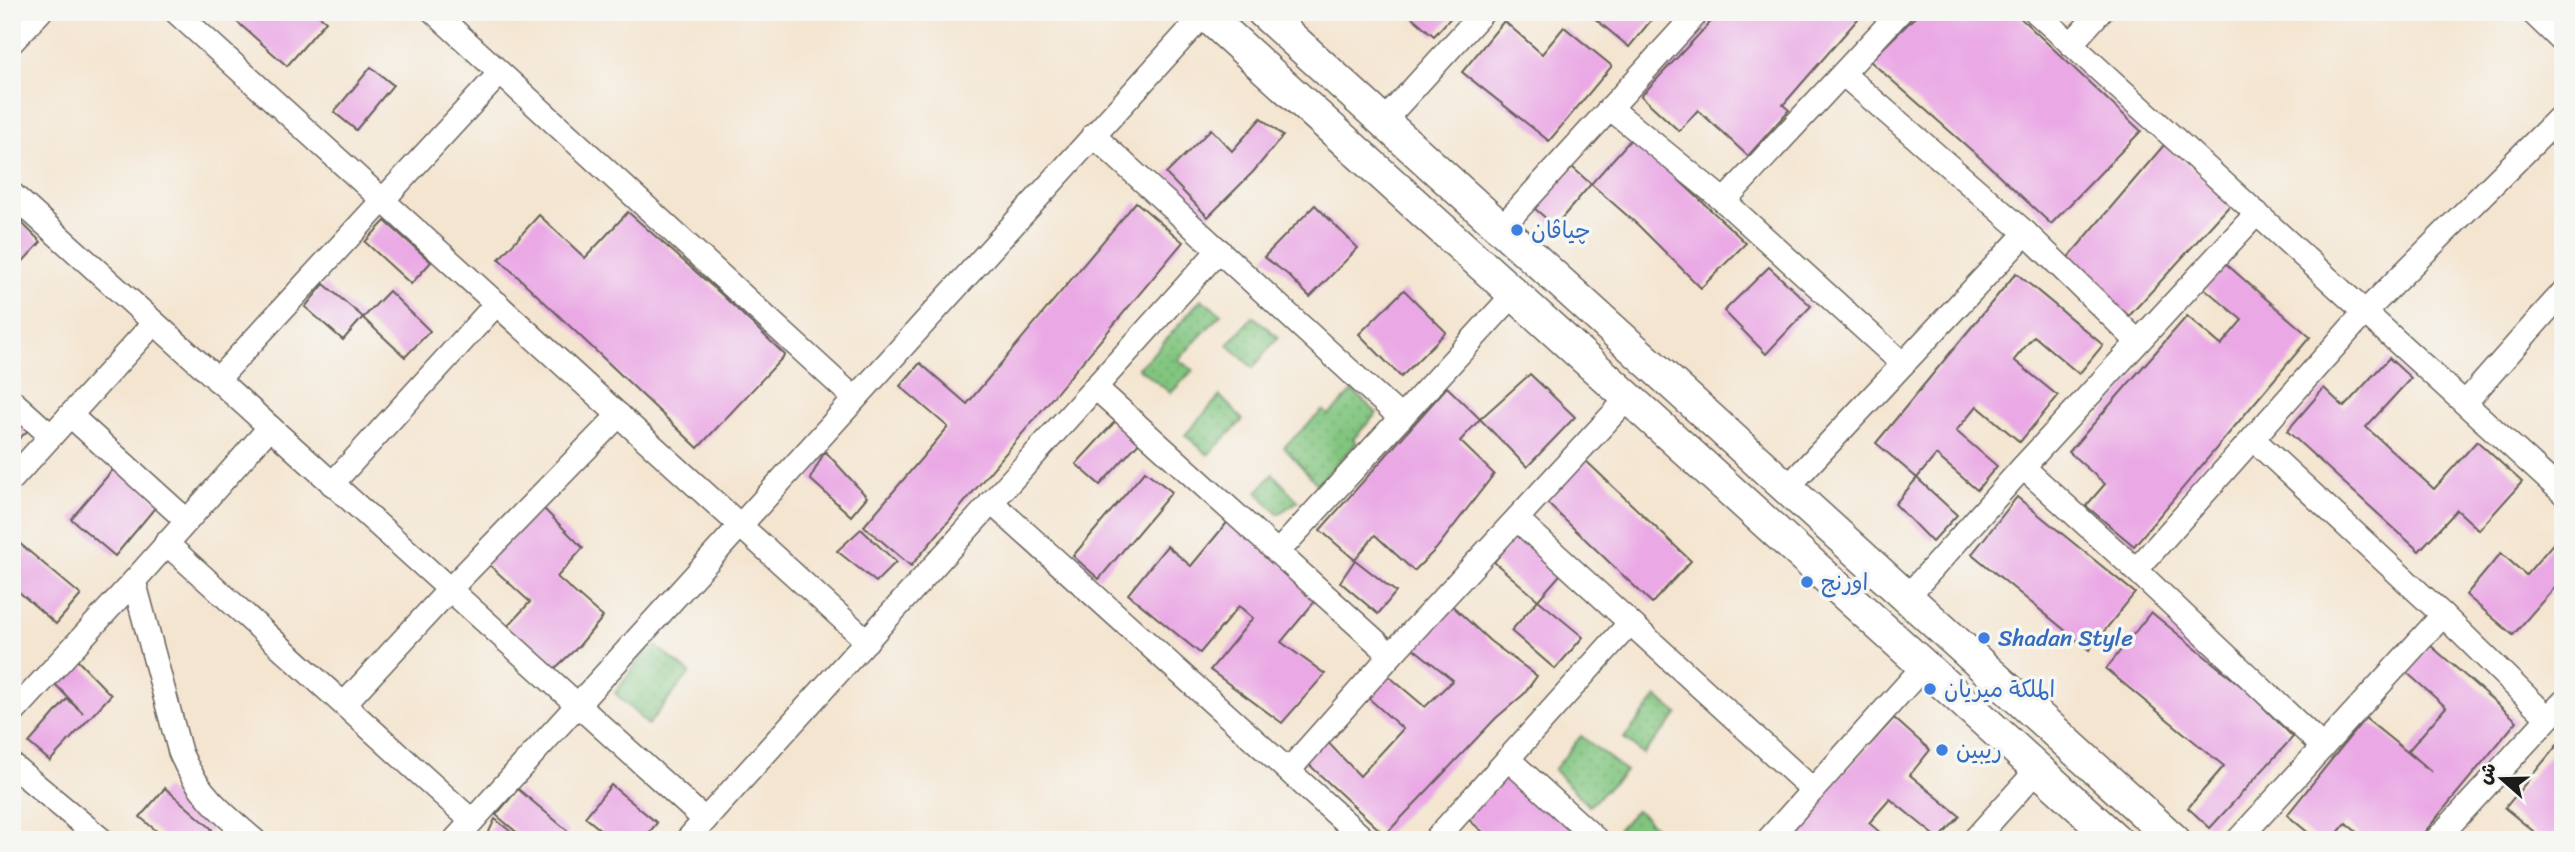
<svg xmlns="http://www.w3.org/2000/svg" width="2575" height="852" font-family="Sriracha,'Playpen Sans Arabic',sans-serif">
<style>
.grass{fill:url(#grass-dots);stroke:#4e704e;stroke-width:2}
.building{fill:#eaa9e5}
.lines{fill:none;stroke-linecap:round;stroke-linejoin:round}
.street-casing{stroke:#68625b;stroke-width:26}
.secondary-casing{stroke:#68625b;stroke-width:35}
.street{stroke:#fff;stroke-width:23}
.secondary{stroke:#fff;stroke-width:32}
.shop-dot{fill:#3f7fe0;stroke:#f6f6f2;stroke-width:2.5}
.labels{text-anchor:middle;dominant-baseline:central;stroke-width:7;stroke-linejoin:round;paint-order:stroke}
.shop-label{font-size:23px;fill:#366cbe;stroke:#f6f6f2;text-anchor:start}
</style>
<defs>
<pattern id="grass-dots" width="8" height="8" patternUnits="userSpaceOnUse" patternTransform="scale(1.75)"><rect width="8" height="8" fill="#81c57f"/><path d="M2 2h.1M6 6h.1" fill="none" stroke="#6fa96d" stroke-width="1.8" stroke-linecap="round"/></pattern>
</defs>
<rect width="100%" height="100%" fill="#f6f6f2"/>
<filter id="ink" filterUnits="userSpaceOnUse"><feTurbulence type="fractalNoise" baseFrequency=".0143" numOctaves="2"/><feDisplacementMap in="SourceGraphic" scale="14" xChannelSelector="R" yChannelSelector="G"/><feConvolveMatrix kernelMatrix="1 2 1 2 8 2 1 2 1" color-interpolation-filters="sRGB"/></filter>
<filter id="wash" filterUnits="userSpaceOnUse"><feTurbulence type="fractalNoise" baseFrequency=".00686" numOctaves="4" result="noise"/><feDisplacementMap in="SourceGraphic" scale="28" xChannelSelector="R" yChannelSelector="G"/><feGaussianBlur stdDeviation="1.57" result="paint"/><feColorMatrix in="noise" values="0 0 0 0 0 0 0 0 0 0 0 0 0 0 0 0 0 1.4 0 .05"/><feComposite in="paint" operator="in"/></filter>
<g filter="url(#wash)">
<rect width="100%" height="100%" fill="#f4e5d0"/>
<!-- grass -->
<g class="grass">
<polygon points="1201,299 1221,314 1178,360 1193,370 1171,393 1138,368 1159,348"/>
<polygon points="1253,316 1278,337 1253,368 1228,345"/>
<polygon points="1353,391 1377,413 1353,439 1357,443 1317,484 1284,447 1323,410 1329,415"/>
<polygon points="1220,396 1243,420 1208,455 1185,435"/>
<polygon points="1273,474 1298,501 1278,514 1257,492"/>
<polygon points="652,643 690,673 648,725 615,693"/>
<polygon points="1657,697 1678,714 1643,754 1624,738"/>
<polygon points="1581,736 1626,771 1589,806 1554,770"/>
<polygon points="1636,810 1637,810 1669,840 1624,840 1616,832"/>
</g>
<g id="blocks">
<!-- building -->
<g class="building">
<polygon points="226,12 315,12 326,21 287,66"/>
<polygon points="1406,12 1456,12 1434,36"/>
<polygon points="1587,12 1658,12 1629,47"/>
<polygon points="1720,12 1864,12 1783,105 1789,110 1748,156 1698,110 1679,131 1641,96"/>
<polygon points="1920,12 2014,12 2141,131 2051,224 1986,163 1870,61"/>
<polygon points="1504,21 1542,54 1564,27 1612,66 1549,141 1462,72"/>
<polygon points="371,67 393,85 356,130 334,112"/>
<polygon points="1261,118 1283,136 1253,172 1208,217 1166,174 1211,129 1232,151"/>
<polygon points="1633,137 1746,243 1701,288 1638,225 1591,184"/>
<polygon points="2164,145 2232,203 2129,316 2066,260"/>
<polygon points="1572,167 1591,184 1555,226 1534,208"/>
<polygon points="1136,202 1183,242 911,566 864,526 948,427 900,386 920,363 967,404"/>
<polygon points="1315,205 1358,248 1310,297 1287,274 1264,257"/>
<polygon points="628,212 721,294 785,355 698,448 499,259 539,215 585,258"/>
<polygon points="20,221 41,242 12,273 12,230"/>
<polygon points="385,221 431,262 411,284 365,242"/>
<polygon points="2225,263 2310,337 2134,546 2086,506 2105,484 2069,452 2187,316 2221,345 2242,320 2204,288"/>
<polygon points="1769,267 1811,306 1766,354 1724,311"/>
<polygon points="2016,273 2103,345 2079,374 2034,336 2014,360 2058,396 2020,442 1977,406 1956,431 1997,466 1977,490 1936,455 1917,478 1876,443"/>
<polygon points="324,284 363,317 343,340 305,307"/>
<polygon points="1404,290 1446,332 1401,377 1359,334"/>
<polygon points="389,291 430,331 405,357 363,318"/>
<polygon points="2389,358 2411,378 2366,427 2434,489 2477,441 2522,482 2479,530 2457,510 2419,551 2287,431 2324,388 2344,407"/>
<polygon points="1530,374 1575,417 1527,467 1480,419"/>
<polygon points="1447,387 1480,419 1460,441 1494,474 1436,549 1414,571 1375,535 1355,560 1320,530"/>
<polygon points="12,405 32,427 12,445"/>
<polygon points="1120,416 1143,438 1100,485 1076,464"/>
<polygon points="825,451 867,497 851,516 810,479"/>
<polygon points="1583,458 1691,561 1652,603 1544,500"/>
<polygon points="116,466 159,503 115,556 71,519"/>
<polygon points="1145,471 1172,492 1099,579 1073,556"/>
<polygon points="1917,478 1957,515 1932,542 1895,504"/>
<polygon points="2017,497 2135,593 2089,650 1972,554"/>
<polygon points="540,505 583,548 557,577 603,617 579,646 552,671 507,627 530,602 486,562"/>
<polygon points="1230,519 1320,595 1281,642 1325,674 1282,723 1210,670 1253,618 1239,606 1200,653 1128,594 1167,546 1191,566"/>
<polygon points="861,529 896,562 876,582 837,551"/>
<polygon points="1522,529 1566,568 1538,600 1583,637 1555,669 1511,631 1538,600 1494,562"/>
<polygon points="2563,532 2563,578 2513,635 2466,595 2501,553 2526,575"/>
<polygon points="12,537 81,595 56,624 12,586"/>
<polygon points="1355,560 1396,592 1378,614 1340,582"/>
<polygon points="1446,600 1490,641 1537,676 1524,694 1496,718 1385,835 1304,760 1322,736 1360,776 1403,729 1365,695 1385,673 1425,707 1453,680 1408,644"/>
<polygon points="2151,612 2246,690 2293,737 2210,828 2188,808 2224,766 2106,669"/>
<polygon points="2430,645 2517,721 2418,840 2366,840 2346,823 2332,840 2317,840 2287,815 2365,718 2432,772 2408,751 2446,707 2406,672"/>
<polygon points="76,659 111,695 50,761 29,743 67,699 83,713 53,682"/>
<polygon points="1894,718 1930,750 1910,775 1960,816 1939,839 1890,799 1869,823 1889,840 1785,840 1807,813"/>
<polygon points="2563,738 2563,840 2544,840 2505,808"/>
<polygon points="1505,764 1592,840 1476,840 1483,832 1462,814"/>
<polygon points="611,785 657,823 643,840 613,840 585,817"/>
<polygon points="165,788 212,829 203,840 167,840 140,817"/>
<polygon points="518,789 569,832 563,840 526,840 496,815"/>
<polygon points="495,819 521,840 485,840"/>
</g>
</g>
</g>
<g filter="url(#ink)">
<use href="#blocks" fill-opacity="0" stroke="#68625b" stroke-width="2"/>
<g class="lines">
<!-- street casing -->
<g class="street-casing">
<g id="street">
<polyline points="176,12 867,641"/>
<polyline points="434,12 853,397"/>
<polyline points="2036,12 2563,493"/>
<polyline points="2532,12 2563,42"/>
<polyline points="12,42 40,12"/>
<polyline points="2071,44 2100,12"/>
<polyline points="1843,74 2026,233 2138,342"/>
<polyline points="1610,108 1724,201 1903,364"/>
<polyline points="1383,122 1483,12"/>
<polyline points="1093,135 1401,418"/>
<polyline points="12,194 705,820"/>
<polyline points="1724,201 1900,12"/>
<polyline points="1501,228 1698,12"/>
<polyline points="217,380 500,73"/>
<polyline points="1095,387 1391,655"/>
<polyline points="12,401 51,436"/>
<polyline points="2465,403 2563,292"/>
<polyline points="70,415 187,521"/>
<polyline points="2253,439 2443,615 2548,718"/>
<polyline points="2023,467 2136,570 2323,747"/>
<polyline points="12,479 154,323"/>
<polyline points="332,484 497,303"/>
<polyline points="1787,488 2026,233"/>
<polyline points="991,502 1365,840"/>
<polyline points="1517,519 1813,790"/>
<polyline points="166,543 472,821"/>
<polyline points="1278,552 1514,294"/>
<polyline points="2136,570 2365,312 2563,114"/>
<path d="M134 581 180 752C196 791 222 813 254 840"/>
<polyline points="1907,597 2023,467 2257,213"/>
<polyline points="345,703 450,589 619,415"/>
<polyline points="12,714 134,581 270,427"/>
<polyline points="1508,759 1597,840"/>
<polyline points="12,765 102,840"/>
<polyline points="1289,770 1391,655 1628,398"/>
<path d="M455 840C705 563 954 286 1206 12"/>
<polyline points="687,840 1219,250"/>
<polyline points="1435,840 1630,623"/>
<polyline points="1768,840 1924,666"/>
<polyline points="1974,840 2038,769"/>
<polyline points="2238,840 2443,615"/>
<polyline points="2436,840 2563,702"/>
</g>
</g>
<!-- secondary casing -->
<g class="secondary-casing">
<g id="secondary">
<polyline points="1203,12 2116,840"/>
<polyline points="1263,12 2174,840"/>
</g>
</g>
<!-- street -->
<use href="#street" class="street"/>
<!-- secondary -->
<use href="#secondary" class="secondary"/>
</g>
</g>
<!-- markers -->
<g class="shop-dot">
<circle cx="1517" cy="230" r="7"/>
<circle cx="1807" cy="582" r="7"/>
<circle cx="1984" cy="638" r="7"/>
<circle cx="1930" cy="689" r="7"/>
<circle cx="1942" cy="750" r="7"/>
</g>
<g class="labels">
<!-- shop labels -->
<g class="shop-label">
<text x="1531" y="230">چياڤان</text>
<text x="1821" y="582">اورنج</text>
<text x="1998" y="638">Shadan Style</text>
<text x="1944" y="689">الملكة ميريان</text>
<text x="1956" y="750">ريبين</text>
</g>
</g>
<!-- margin -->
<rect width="2575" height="852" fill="none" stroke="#f6f6f2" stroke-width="42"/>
<!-- north arrow -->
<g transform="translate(2502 779) rotate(290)" stroke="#f6f6f2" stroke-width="5" paint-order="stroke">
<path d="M0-5L12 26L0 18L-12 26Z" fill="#1c1c1c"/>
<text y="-10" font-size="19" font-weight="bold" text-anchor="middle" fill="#1c1c1c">ش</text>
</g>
</svg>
